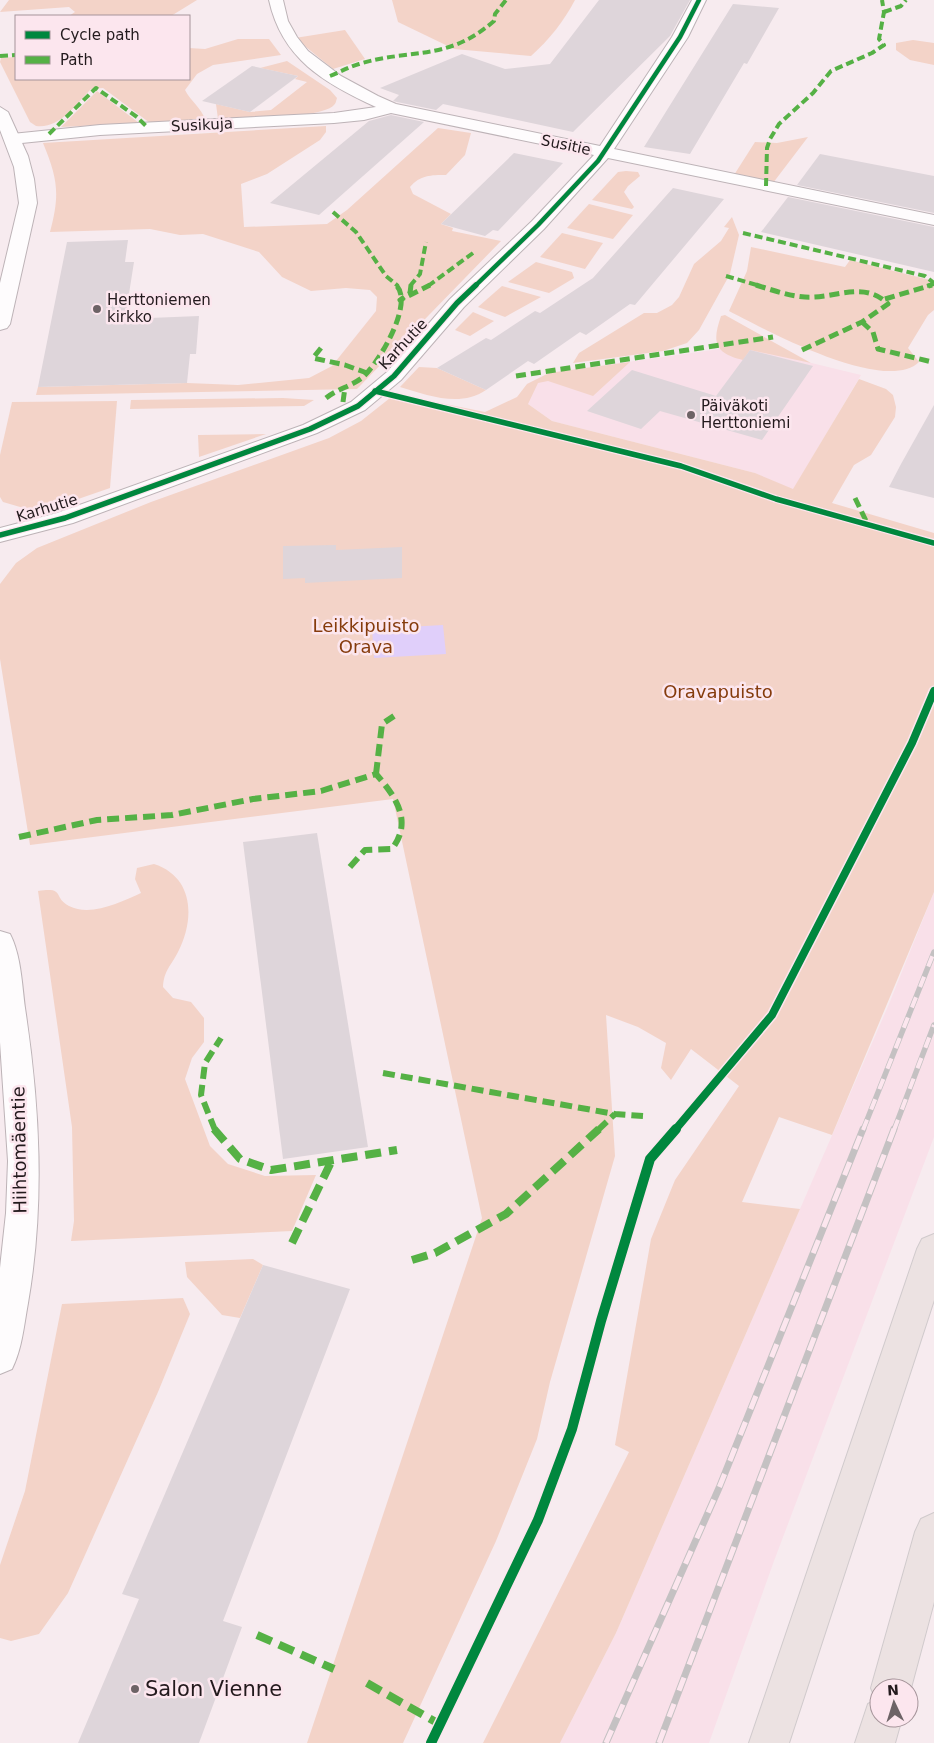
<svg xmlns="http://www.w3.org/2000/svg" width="934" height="1743" font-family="'DejaVu Sans',sans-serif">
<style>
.built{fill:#f9e0e9}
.green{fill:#f3d3c8}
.water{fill:#e0cffa}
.building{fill:#ded5da}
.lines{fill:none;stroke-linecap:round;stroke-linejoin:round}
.minor-casing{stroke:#bdb3b7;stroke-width:2}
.tertiary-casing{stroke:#bdb3b7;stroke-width:2}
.trunk-casing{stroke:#d0cacc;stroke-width:2}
.minor{fill:#fefcfd;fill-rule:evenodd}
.tertiary{fill:#fefcfd;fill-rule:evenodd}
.trunk{fill:#ece2e2;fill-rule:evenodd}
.rail-far1-casing{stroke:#c4c1c2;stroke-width:5.5}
.rail-casing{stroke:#c4c1c2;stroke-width:7}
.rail-far1{stroke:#fce6ee;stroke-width:4;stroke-dasharray:11;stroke-linecap:butt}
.rail{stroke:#fce6ee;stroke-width:5;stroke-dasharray:14;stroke-linecap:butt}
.quiet-far3{stroke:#55b145;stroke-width:4;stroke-dasharray:8 4;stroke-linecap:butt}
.quiet-far2{stroke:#55b145;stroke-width:5;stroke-dasharray:10 5;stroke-linecap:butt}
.quiet-far1{stroke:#55b145;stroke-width:6;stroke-dasharray:12 6;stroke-linecap:butt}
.quiet{stroke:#55b145;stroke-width:8;stroke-dasharray:16 8;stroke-linecap:butt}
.cycleway-far3-casing{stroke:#fce6ee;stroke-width:6}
.cycleway-far2-casing{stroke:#fce6ee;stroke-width:8}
.cycleway-far1-casing{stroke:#fce6ee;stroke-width:11}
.cycleway-casing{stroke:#fce6ee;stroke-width:13}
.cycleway-far3{stroke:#00873e;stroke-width:4.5}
.cycleway-far2{stroke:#00873e;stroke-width:5.5}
.cycleway-far1{stroke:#00873e;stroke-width:8}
.cycleway{stroke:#00873e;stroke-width:10}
.poi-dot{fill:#6d6366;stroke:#fce6ee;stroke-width:2}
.labels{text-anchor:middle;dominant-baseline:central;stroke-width:5;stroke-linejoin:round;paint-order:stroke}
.far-street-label{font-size:15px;fill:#231a1d;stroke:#fce6ee}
.far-poi-label{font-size:15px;fill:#231a1d;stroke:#fce6ee;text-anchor:start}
.park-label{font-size:18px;fill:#853b0c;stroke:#fce6ee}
.street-label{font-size:18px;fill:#231a1d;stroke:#fce6ee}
.near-poi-label{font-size:21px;fill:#231a1d;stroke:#fce6ee;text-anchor:start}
</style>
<rect width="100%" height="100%" fill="#f7ebef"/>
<!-- built -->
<g class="built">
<polygon points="741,346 861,375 793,490 755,473 552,421 528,404 527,384 549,373"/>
<polygon points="934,892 934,1137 774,1561 709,1743 560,1743 616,1633 889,1004"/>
</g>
<!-- green -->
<g class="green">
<polygon points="9,0 197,0 171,16 69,16 75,12 69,7 0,12"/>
<path d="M392 0H575C564 21 549 40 531 56L454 49 398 22Z"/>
<polygon points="345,30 365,59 333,69 295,38"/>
<path d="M238 39H269L281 55 213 65 197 74 185 90C191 102 202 108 205 120L150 123 103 88 91 89C76 104 60 129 36 126L30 122 0 62 1 58 16 57V79H189V48L205 49Z"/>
<polygon points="913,40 934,43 934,65 910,60 896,50 896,43"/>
<path d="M287 61 330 90 337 98C336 101 336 103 334 105 322 119 239 118 218 119L216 104 250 112 271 110 307 82 295 79 298 76 260 68Z"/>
<polygon points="97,91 139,123 61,127"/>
<path d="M326 126V132L320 140 267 174 241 184 244 227 327 224 347 210 438 128 471 133 465 155 446 175C431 175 420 175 410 187L413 194 451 214 441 224 453 228 452 231 501 241 357 389 36 395 38 387 187 383 238 385 309 378 332 366 376 311 377 297 370 290 346 288 311 291 282 277 259 252 203 234 180 235 150 229 50 232C60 195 58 179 43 143Z"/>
<polygon points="808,137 773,183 734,175 755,142 777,143"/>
<polygon points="626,171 638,172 640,176 628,186 624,192 634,207 632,209 592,200 618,172"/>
<polygon points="589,204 633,215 613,239 567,228"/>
<polygon points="732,217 739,235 730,274 699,330 687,343 663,351 573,363 579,353 644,313 657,313 672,305 679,297 694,264 721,241 729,228 724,227"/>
<polygon points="562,233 603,243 585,269 540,257"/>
<path d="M751 247 845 267 850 260 934 281V310L928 315 908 348 919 362C885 395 764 329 729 311L747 271Z"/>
<polygon points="536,262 572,272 574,278 549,293 508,282"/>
<polygon points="502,286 541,297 505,317 478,307"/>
<polygon points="473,312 494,321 470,336 455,330"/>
<path d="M725 315 811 363 750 350 743 360C714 353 712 342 721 316Z"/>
<polygon points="630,362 593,396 548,381 538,383 528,404 552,421 755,473 793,489 859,379 886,389 893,395 896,407 895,417 871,455 854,465 832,503 934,533 934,892 832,1135 779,1117 742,1202 800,1209 616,1633 560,1743 483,1743 629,1452 615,1445 651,1239 675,1180 739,1086 691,1049 671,1080 661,1068 666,1043 638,1027 606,1015 615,1156 550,1382 537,1439 496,1541 403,1743 307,1743 482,1218 393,799 30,845 0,659 0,584 16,563 37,548 151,502 329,438 361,421 395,394 485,412 517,397 527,384 549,373"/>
<path d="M419 367 437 368 486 390C460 408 427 395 400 387Z"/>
<polygon points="283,398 314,400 304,406 130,409 131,400"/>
<polygon points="117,401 110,488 58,506 27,509 3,502 0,497 0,455 12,402"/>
<polygon points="266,434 199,457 198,435"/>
<path d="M154 864C194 877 195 919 178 952 171 966 164 970 163 987L173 998 191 1002 204 1018V1042L192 1058 185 1079 210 1146 228 1164 265 1176 316 1175 292 1231 71 1241 74 1221 72 1127 38 891C66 887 52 897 69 906 91 917 121 902 141 893L135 879 137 868Z"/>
<polygon points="253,1259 263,1265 240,1318 222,1315 187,1277 185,1262"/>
<polygon points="183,1298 190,1314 158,1392 68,1593 39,1634 11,1641 0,1638 0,1565 25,1491 62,1304"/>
</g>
<!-- water -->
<polygon class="water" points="443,625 446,654 374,658 372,629"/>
<!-- building -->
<g class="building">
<polygon points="599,0 690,0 670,36 573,132 443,104 436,110 397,102 393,101 399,95 380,88 462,54 505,69 550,64"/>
<polygon points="733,4 779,8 747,64 744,63 690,154 644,147"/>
<polygon points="252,66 298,76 250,112 202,101"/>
<polygon points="391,115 424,122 319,215 270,203 369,121"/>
<polygon points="514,153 563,163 498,231 493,230 485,236 441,224"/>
<polygon points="820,154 934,176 934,213 797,185"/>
<polygon points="673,188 724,199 635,305 630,304 586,335 580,332 534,364 528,361 486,390 437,368 486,338 491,340 535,311 540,313 593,278"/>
<polygon points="788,197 934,227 934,272 761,232"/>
<polygon points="128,240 125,262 134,262 125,319 199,316 196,354 190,354 187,383 38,387 67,242"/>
<polygon points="750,350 813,366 762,440 660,411 641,429 587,411 632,370 716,396"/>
<polygon points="934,405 934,498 889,487 901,464"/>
<polygon points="336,545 336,550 402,547 402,578 305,583 305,578 283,579 283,546"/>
<polygon points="317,833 368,1147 283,1159 243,842"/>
<polygon points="263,1265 350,1289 223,1621 242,1627 199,1743 78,1743 139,1599 122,1594"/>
</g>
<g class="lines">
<!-- minor casing -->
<g class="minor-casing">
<path id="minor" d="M269 0H283L288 21 297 37 308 51 341 76 378 96 396 104 600 146 672 37 692 0H706L688 37 614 149 934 215V225L608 158 544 229 464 307 401 380 365 410 317 433 73 523 0 542V528L57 513 303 425 351 402 387 372 450 299 532 221 594 155 391 113 364 120 334 123 100 135 12 144 6 143 4 139 6 135 12 134 100 125 334 113 376 107C324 83 282 59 269 0Z"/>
</g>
<!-- tertiary casing -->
<g class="tertiary-casing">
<g id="tertiary">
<polygon points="0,107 8,112 28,156 34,179 37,203 10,324 7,328 0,330 0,283 19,203 14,167 0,130"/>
<path d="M0 931 10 934C21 955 22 985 25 1008 40 1107 45 1205 28 1303 24 1325 22 1349 12 1369L0 1374V1268L6 1213 8 1161 0 1042Z"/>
</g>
</g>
<!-- trunk casing -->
<g class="trunk-casing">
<g id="trunk">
<polygon points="934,1234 934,1300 789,1743 749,1743 917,1249 922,1239"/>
<polygon points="934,1513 934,1602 911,1688 909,1692 909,1688 879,1688 879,1718 902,1718 895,1743 855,1743 868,1704 876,1700 871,1688 915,1532 921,1519"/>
</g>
</g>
<!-- minor -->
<use href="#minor" class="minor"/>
<!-- tertiary -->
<use href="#tertiary" class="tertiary"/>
<!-- trunk -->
<use href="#trunk" class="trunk"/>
<!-- rail-far1 casing -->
<g class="rail-far1-casing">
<g id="rail-far1">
<polyline points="863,1130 934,952"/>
<polyline points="894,1130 934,1025"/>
</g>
</g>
<!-- rail casing -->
<g class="rail-casing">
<g id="rail">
<polyline points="606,1743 719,1488 863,1129"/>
<polyline points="659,1743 894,1129"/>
</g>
</g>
<!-- rail-far1 -->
<use href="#rail-far1" class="rail-far1"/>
<!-- rail -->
<use href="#rail" class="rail"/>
<!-- quiet-far3 -->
<g class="quiet-far3">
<polyline points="884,12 901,6 906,0"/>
<polyline points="0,56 16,55"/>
<path d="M330 76C340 72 349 67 359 64 411 48 447 62 494 21L495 14 506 0"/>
<polyline points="49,134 96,88 137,117 148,128"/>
<polyline points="766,186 767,148 770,139 779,124 813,93 831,71 872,53 884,45 879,39 884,12 882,0"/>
<polyline points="333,212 356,232 386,276 398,286"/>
<polyline points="743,233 925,276 934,283"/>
<polyline points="726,276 760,286"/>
<polyline points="410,286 420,274 426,242"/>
<polyline points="428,286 473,253"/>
<polyline points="927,286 934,284"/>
</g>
<!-- quiet-far2 -->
<g class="quiet-far2">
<polyline points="411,285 410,293 400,300 430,285"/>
<path d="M756 285C772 290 789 296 805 297 835 299 864 280 888 304L862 322 800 351"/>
<polyline points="885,299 932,285"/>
<polyline points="862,322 873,332 878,349 932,362"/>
<polyline points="321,348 313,358 345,365 367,373"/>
<polyline points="516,376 773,337"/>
<path d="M326 398C337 389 352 386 363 377 378 364 415 303 396 285"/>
<polyline points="343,402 345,387"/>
<polyline points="855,498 868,525"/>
</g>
<!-- quiet-far1 -->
<g class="quiet-far1">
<polyline points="376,774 382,724 394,716"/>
<path d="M19 837 97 820 172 815 253 799 321 791 376 774C396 797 413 821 392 849L365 850 349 868"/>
<polyline points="383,1073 615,1114 643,1116"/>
<polyline points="215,1130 201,1095 205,1063 221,1038"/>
<polyline points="598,1130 615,1114"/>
</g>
<!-- quiet -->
<g class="quiet">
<polyline points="214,1129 240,1159 271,1170 397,1150"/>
<polyline points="292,1243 332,1160"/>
<polyline points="412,1260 435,1253 506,1214 599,1129"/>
<polyline points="257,1635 334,1669"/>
<polyline points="367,1683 441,1725"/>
</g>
<!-- cycleway-far3 casing -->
<g class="cycleway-far3-casing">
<polyline id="cycleway-far3" points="475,286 538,225 598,161 680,37 699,0"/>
</g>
<!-- cycleway-far2 casing -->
<g class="cycleway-far2-casing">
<g id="cycleway-far2">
<polyline points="375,391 681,466 776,499 934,543"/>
<polyline points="0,535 65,518 310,429 358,406 394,376 457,303 476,285"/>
</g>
</g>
<!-- cycleway-far1 casing -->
<g class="cycleway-far1-casing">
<polyline id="cycleway-far1" points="675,1130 772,1015 912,743 934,691"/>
</g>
<!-- cycleway casing -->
<g class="cycleway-casing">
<polyline id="cycleway" points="431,1743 538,1520 572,1429 601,1321 650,1159 676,1129"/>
</g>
<!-- cycleway-far3 -->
<use href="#cycleway-far3" class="cycleway-far3"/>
<!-- cycleway-far2 -->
<use href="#cycleway-far2" class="cycleway-far2"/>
<!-- cycleway-far1 -->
<use href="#cycleway-far1" class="cycleway-far1"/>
<!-- cycleway -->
<use href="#cycleway" class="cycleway"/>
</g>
<!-- markers -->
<g class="poi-dot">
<circle cx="97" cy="309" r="5"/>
<circle cx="691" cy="415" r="5"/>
<circle cx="135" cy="1689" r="5"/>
</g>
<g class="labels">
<!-- far-street labels -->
<g class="far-street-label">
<text transform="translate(202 125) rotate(-3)">Susikuja</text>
<text transform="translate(566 145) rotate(12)">Susitie</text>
<text transform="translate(403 344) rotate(-47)">Karhutie</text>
<text transform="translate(47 508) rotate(-17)">Karhutie</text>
</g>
<!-- far-poi labels -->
<g class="far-poi-label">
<text x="107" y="300">Herttoniemen<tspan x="107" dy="17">kirkko</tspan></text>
<text x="701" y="406">Päiväkoti<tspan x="701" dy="17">Herttoniemi</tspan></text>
</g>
<!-- park labels -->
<g class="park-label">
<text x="366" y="625">Leikkipuisto<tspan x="366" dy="21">Orava</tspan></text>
<text x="718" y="691">Oravapuisto</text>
</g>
<!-- street labels -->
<g class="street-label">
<text transform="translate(19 1150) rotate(-91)">Hiihtomäentie</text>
</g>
<!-- near-poi labels -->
<g class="near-poi-label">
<text x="145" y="1689">Salon Vienne</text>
</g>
</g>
<!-- legend -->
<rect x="15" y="15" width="175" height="65" fill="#fce6ee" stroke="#a5949a"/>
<rect x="25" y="31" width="25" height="8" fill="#00873e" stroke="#a5949a"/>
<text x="60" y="40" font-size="15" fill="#231a1d">Cycle path</text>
<rect x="25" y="56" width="25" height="8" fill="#55b145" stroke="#a5949a"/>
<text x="60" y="65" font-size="15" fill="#231a1d">Path</text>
<!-- north arrow -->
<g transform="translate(894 1703) rotate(356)"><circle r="24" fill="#fce6ee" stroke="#a5949a"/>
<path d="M0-4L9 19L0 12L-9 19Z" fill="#6d6366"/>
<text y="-8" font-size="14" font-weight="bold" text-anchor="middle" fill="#231a1d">N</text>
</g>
</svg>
